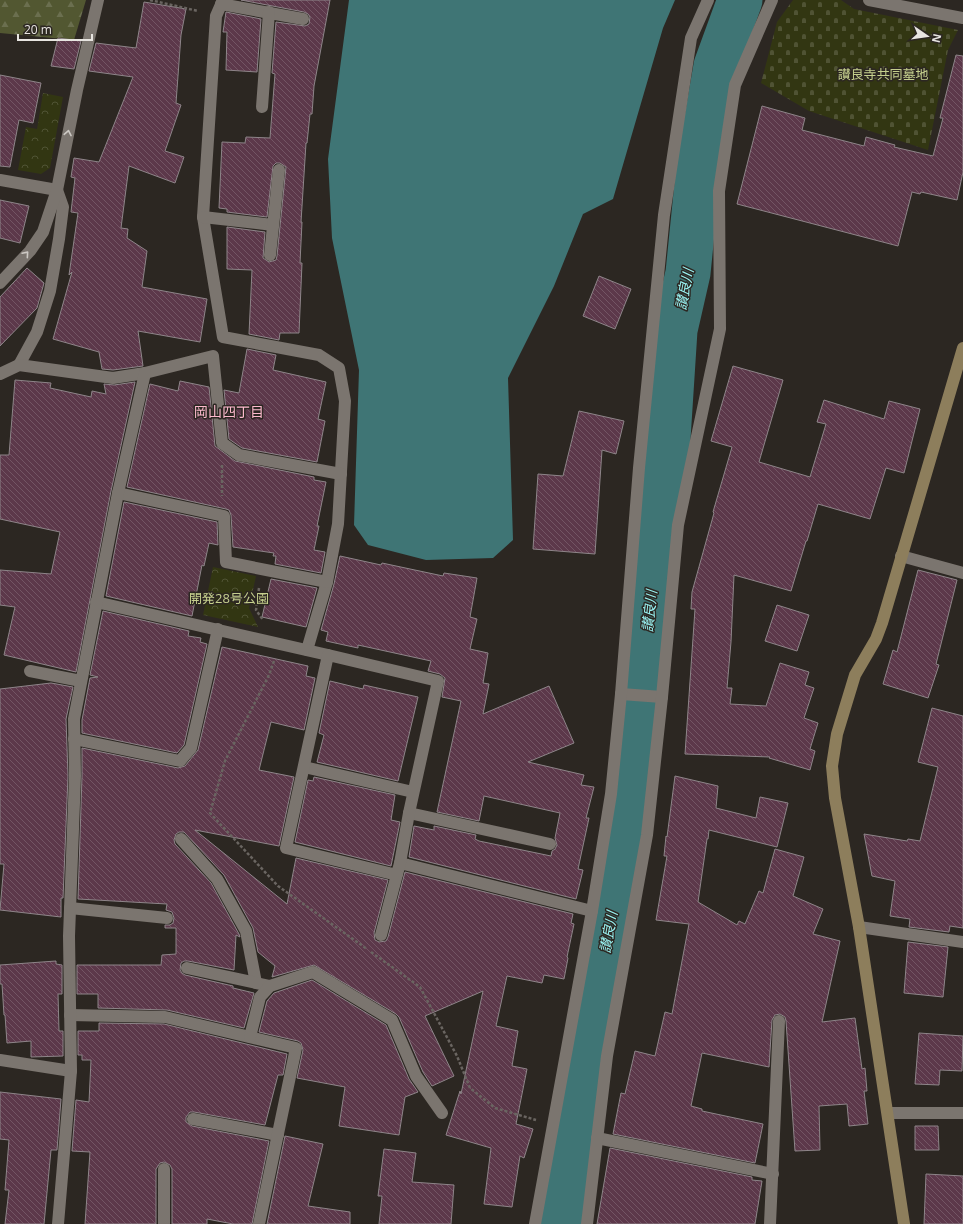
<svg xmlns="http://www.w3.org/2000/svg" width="963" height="1224" font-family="'Open Sans','Noto Sans JP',sans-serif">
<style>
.forest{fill:url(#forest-firs)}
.cemetery{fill:url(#cemetery-stones)}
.park{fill:url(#park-crowns)}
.water{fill:#3f7575}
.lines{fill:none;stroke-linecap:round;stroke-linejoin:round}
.river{stroke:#3f7575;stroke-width:45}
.building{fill:url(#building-back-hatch);stroke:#8e8589}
.path{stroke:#6a6561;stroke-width:2.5;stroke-dasharray:3 2;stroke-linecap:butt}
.lane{stroke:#7b756f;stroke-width:12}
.street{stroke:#7b756f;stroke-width:12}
.secondary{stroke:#8d7e5c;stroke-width:12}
.oneway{stroke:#cdc9c4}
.labels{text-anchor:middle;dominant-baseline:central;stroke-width:3;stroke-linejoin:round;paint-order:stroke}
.park-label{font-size:13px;fill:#c5cf8d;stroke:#2c2722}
.water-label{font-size:14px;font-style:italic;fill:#9bf6f5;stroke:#2c2722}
.neighbourhood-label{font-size:14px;fill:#fcbacd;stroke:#2c2722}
</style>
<defs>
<pattern id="forest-firs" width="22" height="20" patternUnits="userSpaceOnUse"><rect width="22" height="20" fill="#525731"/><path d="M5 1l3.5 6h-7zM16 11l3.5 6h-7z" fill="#6b6f4f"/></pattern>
<pattern id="cemetery-stones" width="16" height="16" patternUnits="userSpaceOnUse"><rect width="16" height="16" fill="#323612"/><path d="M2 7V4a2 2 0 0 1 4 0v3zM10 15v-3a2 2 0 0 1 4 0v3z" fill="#505334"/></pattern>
<pattern id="park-crowns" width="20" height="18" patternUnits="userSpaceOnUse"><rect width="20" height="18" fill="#323612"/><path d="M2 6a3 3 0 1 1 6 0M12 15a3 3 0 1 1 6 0" fill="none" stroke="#505334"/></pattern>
<pattern id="building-back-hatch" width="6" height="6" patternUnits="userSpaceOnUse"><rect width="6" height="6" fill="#5c384a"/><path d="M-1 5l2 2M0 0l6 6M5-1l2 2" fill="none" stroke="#735564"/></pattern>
</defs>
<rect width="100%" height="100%" fill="#2c2722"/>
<!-- forest -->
<polygon class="forest" points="0,0 86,0 74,40 0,33"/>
<!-- cemetery -->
<polygon class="cemetery" points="793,0 841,0 854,9 958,30 948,50 928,150 809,111 761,83 777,22"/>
<!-- park -->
<g class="park">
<polygon points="43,93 63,97 50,168 41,174 18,170 26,127 37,129"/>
<polygon points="213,567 256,576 249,608 258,627 203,615"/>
</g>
<!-- water -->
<polygon class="water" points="349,0 675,0 663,28 613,199 583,214 554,286 508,378 513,540 493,558 426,560 368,545 354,525 359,370 332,238 328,159"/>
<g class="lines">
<!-- river -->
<polyline class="river" points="563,1224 576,1119 635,772 638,721 648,617 667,454 675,330 688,273 699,164 716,66 740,0"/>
</g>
<!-- building -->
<g class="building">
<polygon points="241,0 330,0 314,86 312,114 310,114 307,143 306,143 301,222 302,222 300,263 302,263 299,333 280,333 279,340 249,334 252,270 227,269 227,227 265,232 263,258 269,262 276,260 277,256 286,167 280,163 276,163 273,166 267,217 227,212 227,209 219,208 222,142 245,143 246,137 270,138 275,74 272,73 276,22 305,26 309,24 310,17 308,14 304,12"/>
<polygon points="144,2 186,9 181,35 176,103 181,105 165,151 184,157 175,183 129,166 121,228 128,229 127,238 147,251 142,287 207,299 200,342 138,331 143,366 113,370 102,369 99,352 53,339 72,272 69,275 78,213 71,212 75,178 71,177 74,158 99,162 133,77 89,71 96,43 136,48"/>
<polygon points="226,12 261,19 257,72 226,70 227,32 223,32"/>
<polygon points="58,38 81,41 74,69 51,66"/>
<polygon points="956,55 963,56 963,172 957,200 921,192 920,194 912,192 898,246 737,204 762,106 805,118 802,130 864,146 866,137 895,145 894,147 933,156 943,118 940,118"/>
<polygon points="0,75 41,83 33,123 19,120 10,167 0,166"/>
<polygon points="0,200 29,206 20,243 0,238"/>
<polygon points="27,268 44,283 37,308 0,346 0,297"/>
<polygon points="599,276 631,289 615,329 583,316"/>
<polygon points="247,349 276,355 273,370 326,382 318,419 325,421 317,462 242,448 229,439 224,390 239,393"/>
<polygon points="733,366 783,380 759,462 810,477 826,424 817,422 824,400 884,419 889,401 920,409 904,473 886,468 870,519 818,504 807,541 806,541 791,591 734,575 731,642 727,688 732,688 730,704 766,706 780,663 809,672 805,685 814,688 804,718 818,723 810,749 815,751 810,770 769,758 770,757 685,754 695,609 691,609 692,592 714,513 713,512 732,447 711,441"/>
<polygon points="15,380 51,383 50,388 91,397 92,391 106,394 104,384 114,385 135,382 111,491 76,672 4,655 15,607 0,605 0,570 51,574 60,532 0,519 0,455 9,455"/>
<polygon points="180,381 209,387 215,446 235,461 314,477 314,480 326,482 317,526 319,526 314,550 325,552 321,573 275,564 276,556 273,556 274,553 233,547 231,515 229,510 226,509 127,487 150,384 178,391"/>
<polygon points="579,411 624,421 616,454 602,450 595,554 533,549 538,474 563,476"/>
<polygon points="124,502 217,522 218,545 209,543 204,566 202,565 192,616 106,596"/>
<polygon points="340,556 381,565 382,563 443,576 444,573 477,578 470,617 477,619 470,649 488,653 483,683 489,684 483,714 549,686 574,743 528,762 584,775 581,785 594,787 586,818 589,818 578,869 583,870 576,899 409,857 414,826 434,830 434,826 476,835 475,839 479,841 551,856 552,851 555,849 557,845 555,838 560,813 484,796 479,821 437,812 461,701 442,697 445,678 440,674 428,671 431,661 358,645 358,648 326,641 328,632 321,630 334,584"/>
<polygon points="918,570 957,580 936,664 939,665 928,698 883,684 893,650 897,652"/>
<polygon points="271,579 317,588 306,627 262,617"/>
<polygon points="777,605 809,615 797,651 765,641"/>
<polygon points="103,611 189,631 188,636 201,638 200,642 207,644 184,745 177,753 82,733 82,720 90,678 98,677 90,675"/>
<polygon points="222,647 308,666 306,676 315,678 304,730 271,722 259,770 294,777 279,846 195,830 287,904 296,858 388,880 374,933 375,940 379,942 386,941 388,937 405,872 573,914 571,923 574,924 567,957 568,958 564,979 544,975 542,983 507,976 496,1026 518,1031 512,1066 527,1069 516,1124 533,1129 524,1158 520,1156 512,1207 484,1204 491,1148 446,1135 460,1091 461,1094 483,991 425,1016 454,1076 432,1086 423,1072 399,1017 396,1014 314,965 272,977 275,966 258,952 253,928 224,875 184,832 179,832 176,834 174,840 175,844 211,883 239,934 240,937 236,935 234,970 188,961 184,961 181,963 180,970 182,973 185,975 233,986 233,988 254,993 244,1028 167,1010 98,1008 98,994 77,994 77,965 161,965 162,955 176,954 176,928 165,928 165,925 170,925 173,923 174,918 172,912 166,910 167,904 78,899 82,776 82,748 178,768 185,766 198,750"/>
<polygon points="330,681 363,689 364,685 418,697 398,781 317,762 324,735 319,733"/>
<polygon points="51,683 73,687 66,719 68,776 63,898 61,898 61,917 0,910 4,864 0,864 0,689"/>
<polygon points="932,708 963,716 963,928 950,926 949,932 909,927 910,919 890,916 895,881 872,876 864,834 907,841 908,839 920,841 938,767 918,762"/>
<polygon points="675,776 718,786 716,808 756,818 760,797 788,803 777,847 709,830 708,839 707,839 698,902 737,925 739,921 745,924 759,891 763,893 775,849 804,857 793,896 823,909 813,934 840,941 822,1022 855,1018 862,1069 865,1068 867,1091 864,1091 868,1124 849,1126 847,1104 819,1106 820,1150 795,1151 786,1021 785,1017 780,1014 775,1015 772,1020 769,1067 702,1053 691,1106 702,1109 702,1111 763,1124 755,1163 613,1134 621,1093 625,1094 635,1051 655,1056 665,1012 672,1014 689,924 656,920 667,856 664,856 666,836 667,837"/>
<polygon points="314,777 395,795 391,820 400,822 391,866 295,842 308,780 313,781"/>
<polygon points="908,942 948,947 943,997 904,993"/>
<polygon points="56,961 56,964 62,965 62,994 58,994 59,1031 63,1031 63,1056 31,1057 31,1041 7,1043 5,1015 4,1015 2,984 0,984 0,965"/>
<polygon points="312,980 386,1025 409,1079 418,1092 405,1097 399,1135 339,1126 345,1087 297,1078 303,1050 301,1043 298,1041 259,1032 267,1001 274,993"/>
<polygon points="99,1023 164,1024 287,1054 283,1075 278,1075 265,1125 194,1112 190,1112 186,1117 186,1122 192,1126 269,1141 252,1224 233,1224 207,1219 207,1224 172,1224 172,1169 170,1165 164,1162 160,1163 156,1169 156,1224 85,1224 90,1152 72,1151 76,1100 89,1102 91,1060 82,1060 82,1055 78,1055 78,1031 99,1031"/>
<polygon points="919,1033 963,1036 962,1071 940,1070 939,1085 915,1084"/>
<polygon points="0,1092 61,1099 57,1150 51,1150 44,1224 5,1224 9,1190 5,1190 9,1140 0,1139"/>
<polygon points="915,1126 938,1126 939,1150 915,1150"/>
<polygon points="285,1136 323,1144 308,1206 350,1212 350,1224 267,1224"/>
<polygon points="610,1148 752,1177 752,1180 762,1181 755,1224 597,1224"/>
<polygon points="384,1149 416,1153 412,1182 454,1185 451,1224 379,1224 382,1196 378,1196"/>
<polygon points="926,1174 963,1176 963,1224 924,1224"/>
</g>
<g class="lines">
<!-- path -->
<g class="path">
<polyline points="150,0 198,11"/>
<polyline points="222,465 222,496"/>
<polyline points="259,588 256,610 263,620"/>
<polyline points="274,661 269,675 225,761 210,813 278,886 367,949"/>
<polyline points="371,952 420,987 457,1056 470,1088 495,1108 536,1120"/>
</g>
<!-- lane -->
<g class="lane">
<polyline points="30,671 81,681"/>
<polyline points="181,839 217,879 246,931 256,983"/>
<polyline points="70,908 167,918"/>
<polyline points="193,1119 278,1135"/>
<polyline points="597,1138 773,1174"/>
<polyline points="164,1224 164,1169"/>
</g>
<!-- street -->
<g class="street">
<polyline points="223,0 216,16 203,217 223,337 319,355 339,368 345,401 338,524 327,582 307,650"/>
<polyline points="869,0 963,18"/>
<polyline points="221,4 303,19"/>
<polyline points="262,107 269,12"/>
<polyline points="0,180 57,190 63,207 59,239 50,291 37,332 19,365"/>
<polyline points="203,217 273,225"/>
<polyline points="270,255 279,170"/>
<polyline points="0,283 30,251 43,232 57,190 77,90 98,0"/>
<polyline points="0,374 19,365 113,378 145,373 213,356 222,443 239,455 341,474"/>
<polyline points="118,493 224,516 226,562 327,582"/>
<polyline points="901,556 963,573"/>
<polyline points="96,602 328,655"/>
<polyline points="621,694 662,697"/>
<polyline points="74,739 180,761 191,748 218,629"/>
<polyline points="304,767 413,792"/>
<polyline points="409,813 550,844"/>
<polyline points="400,863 592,911"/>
<polyline points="859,927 963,942"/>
<polyline points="381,935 400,863 409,813 438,681 328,655 286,848 397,875"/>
<polyline points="187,968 270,986"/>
<polyline points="70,1015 165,1017 296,1048 259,1224"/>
<polyline points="250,1037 260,997 270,986 313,972 392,1020 416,1076 442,1113"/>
<polyline points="0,1060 71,1071"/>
<polyline points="888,1113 963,1113"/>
<polyline points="58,1224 71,1071 69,936 75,776 74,719 118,493 145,373"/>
<polyline points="535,1224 592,911 611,794 621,694 639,468 664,215 691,38 708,0"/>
<polyline points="587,1224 607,1056 647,835 662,697 678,525 720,329 719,191 735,85 772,0"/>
<polyline points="770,1224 779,1021"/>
</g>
<!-- secondary -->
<polyline class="secondary" points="904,1224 859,927 835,798 832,766 837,734 855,675 876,639 882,623 963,348"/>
</g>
<!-- one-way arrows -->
<defs><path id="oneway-chevron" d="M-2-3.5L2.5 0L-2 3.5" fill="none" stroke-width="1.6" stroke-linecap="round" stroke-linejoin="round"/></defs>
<g class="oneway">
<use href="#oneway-chevron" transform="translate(68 133) rotate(-79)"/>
<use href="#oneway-chevron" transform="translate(26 254) rotate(-49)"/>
</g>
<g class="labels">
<!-- park labels -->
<g class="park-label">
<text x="883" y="74">讃良寺共同墓地</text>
<text x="229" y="598">開発28号公園</text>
</g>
<!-- water labels -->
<g class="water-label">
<text transform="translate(684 289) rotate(-79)">讃良川</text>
<text transform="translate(649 611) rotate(-84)">讃良川</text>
<text transform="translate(608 932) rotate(-80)">讃良川</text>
</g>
<!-- neighbourhood labels -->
<g class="neighbourhood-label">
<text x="229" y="411">岡山四丁目</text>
</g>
</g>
<!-- north arrow -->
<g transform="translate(927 36) rotate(103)" stroke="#2c2722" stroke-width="3" paint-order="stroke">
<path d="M0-3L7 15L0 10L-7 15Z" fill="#e8e5e1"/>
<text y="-6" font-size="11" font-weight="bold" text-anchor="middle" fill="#e8e5e1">N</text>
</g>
<!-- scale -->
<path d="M18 34v6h74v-6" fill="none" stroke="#e8e5e1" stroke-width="2"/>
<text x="24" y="34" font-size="12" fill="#e8e5e1" stroke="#2c2722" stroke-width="3" paint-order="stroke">20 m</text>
</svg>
